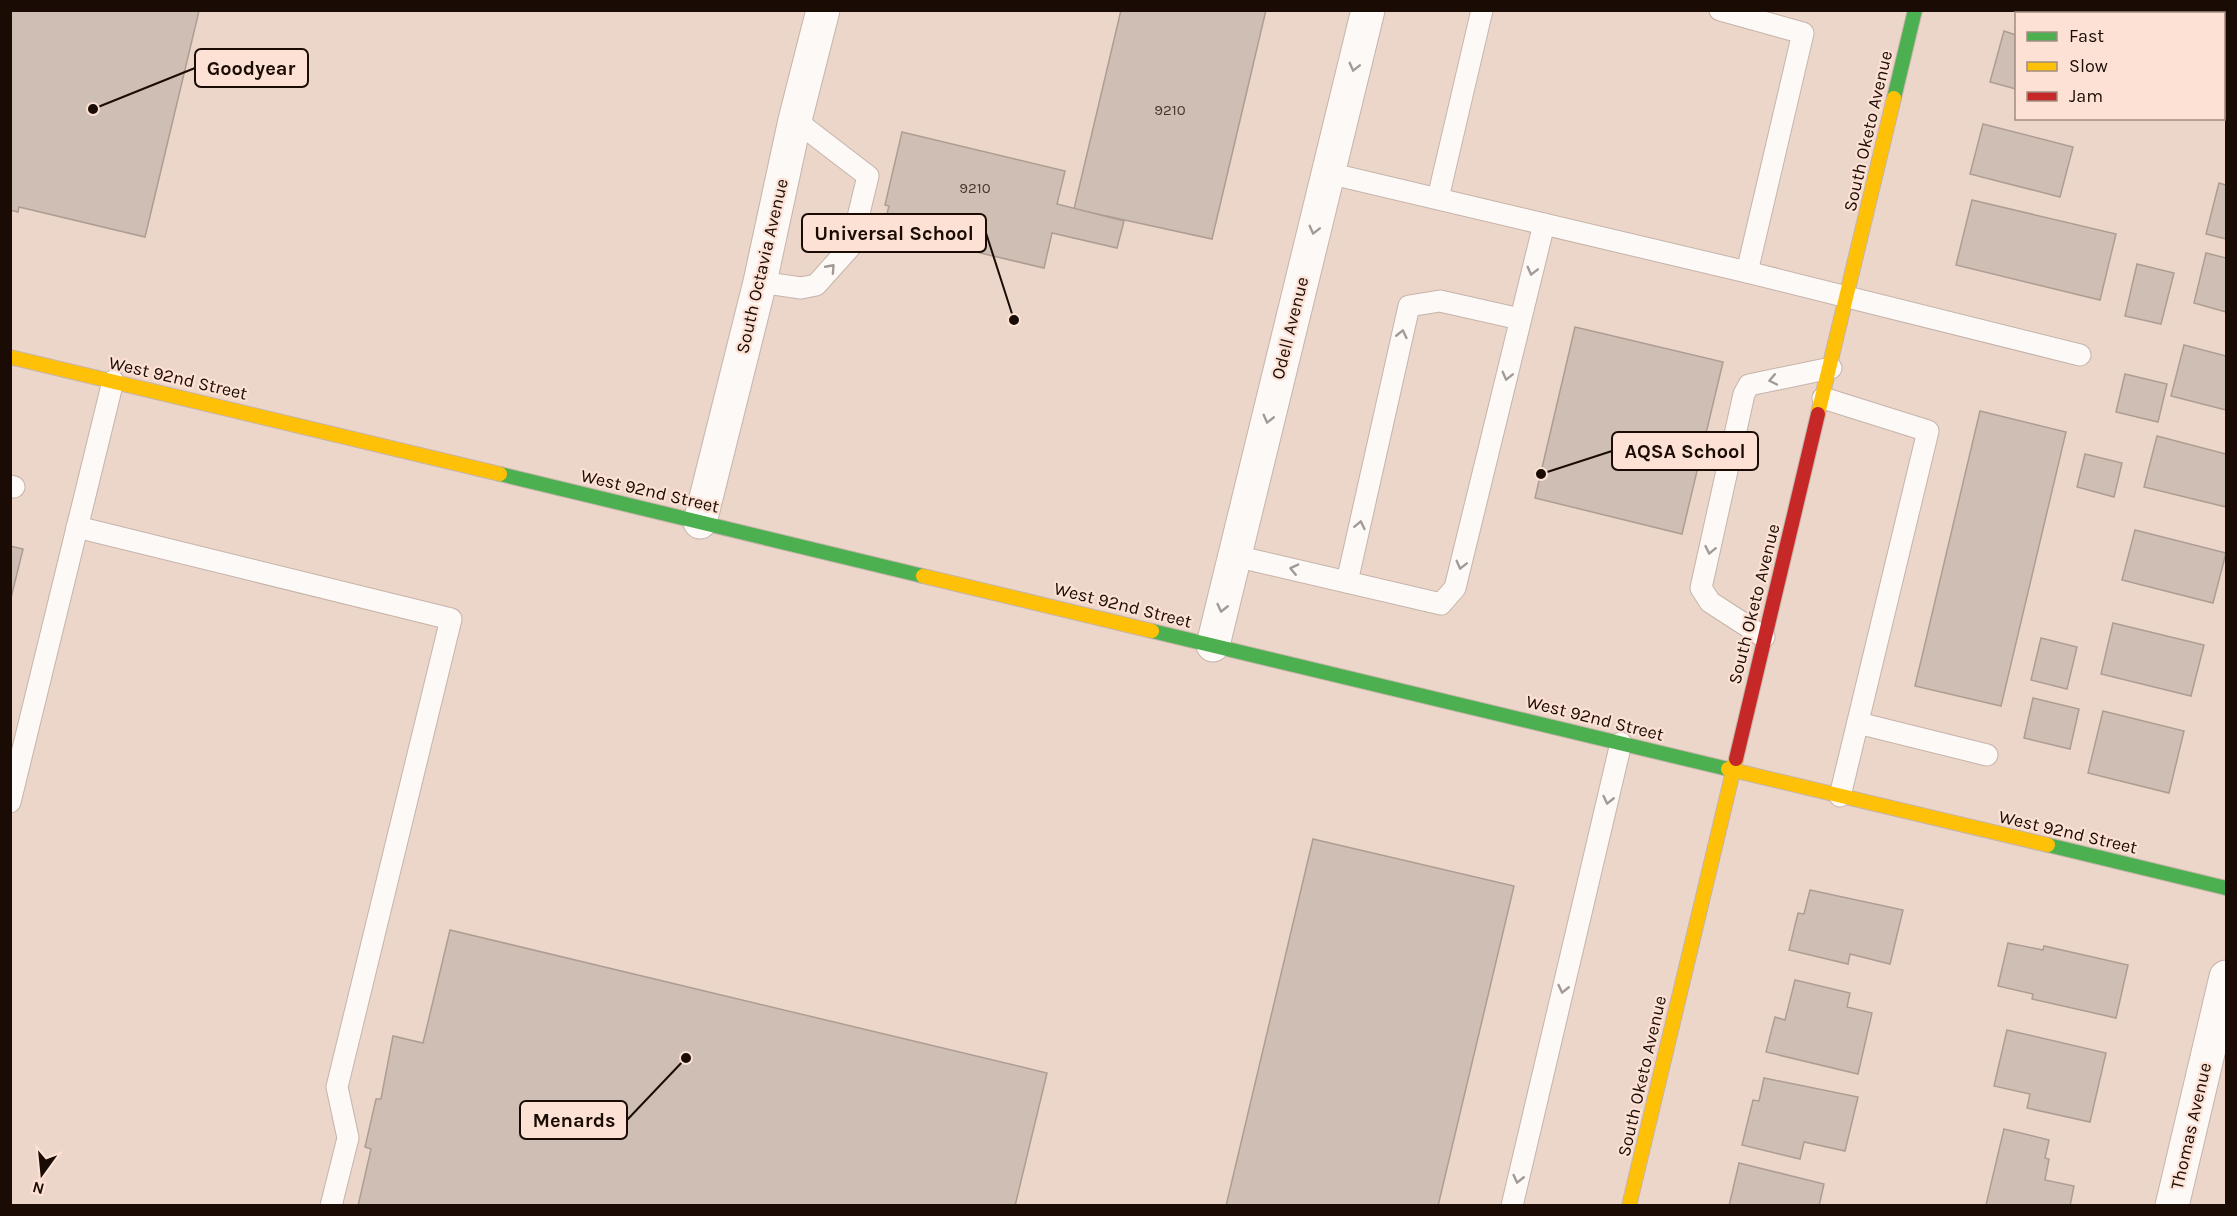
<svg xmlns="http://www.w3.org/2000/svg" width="2237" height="1216" font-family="Karla,sans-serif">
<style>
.building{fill:#cfbeb3;stroke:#ad9d92;stroke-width:1.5}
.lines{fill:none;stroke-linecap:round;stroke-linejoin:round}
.lane-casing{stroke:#c6b4aa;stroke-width:23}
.street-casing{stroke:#c6b4aa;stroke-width:35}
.fast-casing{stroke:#c6b4aa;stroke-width:16}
.slow-casing{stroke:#c6b4aa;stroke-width:16}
.jam-casing{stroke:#c6b4aa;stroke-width:16}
.lane{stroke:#fcf9f7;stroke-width:21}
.street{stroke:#fcf9f7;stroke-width:33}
.fast{stroke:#4caf50;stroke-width:14}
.slow{stroke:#ffc107;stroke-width:14}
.jam{stroke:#c62828;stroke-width:14}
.oneway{stroke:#a29a96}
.labels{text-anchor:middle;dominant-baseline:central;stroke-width:4.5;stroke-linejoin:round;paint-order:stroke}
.number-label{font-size:15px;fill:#473830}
.street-label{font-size:18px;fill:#1a0c05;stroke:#fce1d4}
.leader{fill:none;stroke:#1a0c05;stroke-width:2}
.callout-dot{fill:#1a0c05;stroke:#fce1d4;stroke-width:2}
.callout{fill:#fce1d4;stroke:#1a0c05;stroke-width:2}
.callout-label{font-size:20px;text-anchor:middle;font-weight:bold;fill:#1a0c05}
</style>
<rect width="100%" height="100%" fill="#ecd5c9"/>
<!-- building -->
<g class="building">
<polygon points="10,10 199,11 145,237 19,207 18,212 10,210"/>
<polygon points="1121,10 1266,10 1212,239 1074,209"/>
<polygon points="2004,31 2016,35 2016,89 1990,82"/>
<polygon points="1983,124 2073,147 2060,197 1970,174"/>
<polygon points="902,132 1065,171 1057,204 1124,221 1117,248 1052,233 1044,268 883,230 889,206 885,205"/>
<polygon points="2219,183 2226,185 2226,239 2206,234"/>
<polygon points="1972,200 2116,234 2100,300 1956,265"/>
<polygon points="2206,253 2226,258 2226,312 2194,303"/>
<polygon points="2137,264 2174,273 2161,324 2125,316"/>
<polygon points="1575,327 1723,362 1682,534 1535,498"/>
<polygon points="2184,345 2226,356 2226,410 2171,396"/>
<polygon points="2125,374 2167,384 2158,422 2116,412"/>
<polygon points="1980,411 2066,432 2001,706 1915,686"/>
<polygon points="2157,436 2226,454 2226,507 2144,487"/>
<polygon points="2085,454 2122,463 2114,497 2077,487"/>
<polygon points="2135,530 2226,553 2213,603 2122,580"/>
<polygon points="10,546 23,549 10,602"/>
<polygon points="2113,623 2204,645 2191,696 2101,674"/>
<polygon points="2041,638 2077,647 2067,689 2031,680"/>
<polygon points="2033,698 2079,709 2070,749 2024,738"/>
<polygon points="2103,711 2184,731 2169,793 2088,773"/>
<polygon points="1313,839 1514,886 1438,1206 1226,1206"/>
<polygon points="1810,890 1903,910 1890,964 1850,954 1848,964 1789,950 1798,913 1804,914"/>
<polygon points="450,930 1047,1073 1015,1206 358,1206 371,1149 365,1147 376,1099 381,1099 393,1036 423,1043"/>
<polygon points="2008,943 2043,950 2044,946 2128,965 2116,1018 2032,999 2033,994 1998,986"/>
<polygon points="1795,980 1850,993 1847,1007 1872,1013 1858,1074 1766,1052 1775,1017 1785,1020"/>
<polygon points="2007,1030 2106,1053 2090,1122 2027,1108 2030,1094 1994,1086"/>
<polygon points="1764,1078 1858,1097 1845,1151 1804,1142 1800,1159 1742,1145 1753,1100 1759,1101"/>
<polygon points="2004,1129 2049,1140 2045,1158 2049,1159 2045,1180 2074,1186 2070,1206 1986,1205"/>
<polygon points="1739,1163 1824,1184 1819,1206 1729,1206"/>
</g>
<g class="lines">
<!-- lane casing -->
<g class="lane-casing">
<g id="lane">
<polyline points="1720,10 1803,33 1747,272"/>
<polyline points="1328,173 1747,272 2080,355"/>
<polyline points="1438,198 1482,10"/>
<polyline points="760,282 801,288 816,285 851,246 868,176 795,120"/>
<polyline points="1823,398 1928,431 1840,796"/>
<polyline points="10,486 14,487"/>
<polyline points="77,527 451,619 337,1087 348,1138 331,1206"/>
<polyline points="1235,556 1441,604 1455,588 1544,224"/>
<polyline points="1347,582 1409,306 1440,301 1520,319"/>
<polyline points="1764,637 1710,602 1701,588 1744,394 1749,385 1831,368"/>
<polyline points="1858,723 1987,755"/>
<polyline points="10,802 113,381"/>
<polyline points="1512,1206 1621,743"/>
</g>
</g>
<!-- street casing -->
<g class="street-casing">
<g id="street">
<polyline points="700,522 760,282 795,120 823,10"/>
<polyline points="1213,645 1368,10"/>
<polyline points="2172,1206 2226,977"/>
</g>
</g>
<!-- fast casing -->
<g class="fast-casing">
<g id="fast">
<polyline points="1894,98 1915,10"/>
<polyline points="500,474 923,576"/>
<polyline points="1152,631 1728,769"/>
<polyline points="2048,845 2226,888"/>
</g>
</g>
<!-- slow casing -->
<g class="slow-casing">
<g id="slow">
<polyline points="10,357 500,474"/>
<polyline points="1818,414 1894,98"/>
<polyline points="923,576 1152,631"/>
<polyline points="1728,769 2048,845"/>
<polyline points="1629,1206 1736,759"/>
</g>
</g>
<!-- jam casing -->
<g class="jam-casing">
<polyline id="jam" points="1736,759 1818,414"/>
</g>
<!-- lane -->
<use href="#lane" class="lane"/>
<!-- street -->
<use href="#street" class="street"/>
<!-- fast -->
<use href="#fast" class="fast"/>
<!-- slow -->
<use href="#slow" class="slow"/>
<!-- jam -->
<use href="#jam" class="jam"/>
</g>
<!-- one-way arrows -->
<defs><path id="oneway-chevron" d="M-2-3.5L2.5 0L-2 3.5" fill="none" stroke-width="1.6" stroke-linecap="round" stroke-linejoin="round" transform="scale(1.5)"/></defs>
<g class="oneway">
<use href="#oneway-chevron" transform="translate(1354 67) rotate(104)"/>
<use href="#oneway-chevron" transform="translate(1314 230) rotate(104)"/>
<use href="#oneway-chevron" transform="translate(831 268) rotate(-48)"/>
<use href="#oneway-chevron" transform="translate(1532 271) rotate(104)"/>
<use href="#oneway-chevron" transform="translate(1402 334) rotate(-77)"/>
<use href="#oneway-chevron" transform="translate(1507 376) rotate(104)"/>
<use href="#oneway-chevron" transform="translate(1773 380) rotate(168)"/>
<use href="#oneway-chevron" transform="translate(1268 419) rotate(104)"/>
<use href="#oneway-chevron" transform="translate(1360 525) rotate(-78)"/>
<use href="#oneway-chevron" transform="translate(1710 550) rotate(102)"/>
<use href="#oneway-chevron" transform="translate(1461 565) rotate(104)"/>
<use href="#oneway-chevron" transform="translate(1294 569) rotate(-167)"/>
<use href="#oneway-chevron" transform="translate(1222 608) rotate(103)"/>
<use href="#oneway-chevron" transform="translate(1608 800) rotate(103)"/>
<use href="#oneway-chevron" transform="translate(1563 989) rotate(103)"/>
<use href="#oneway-chevron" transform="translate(1518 1179) rotate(103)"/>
</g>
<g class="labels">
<!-- number labels -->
<g class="number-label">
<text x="1170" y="110">9210</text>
<text x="975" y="188">9210</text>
</g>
<!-- street labels -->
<g class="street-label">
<text transform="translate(1868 131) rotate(-77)">South Oketo Avenue</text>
<text transform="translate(762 266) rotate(-77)">South Octavia Avenue</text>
<text transform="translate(1290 328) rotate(-76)">Odell Avenue</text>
<text transform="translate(178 378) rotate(13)">West 92nd Street</text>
<text transform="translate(650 491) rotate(13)">West 92nd Street</text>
<text transform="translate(1754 604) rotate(-76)">South Oketo Avenue</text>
<text transform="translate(1123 605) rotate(14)">West 92nd Street</text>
<text transform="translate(1595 718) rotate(14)">West 92nd Street</text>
<text transform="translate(2068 832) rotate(13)">West 92nd Street</text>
<text transform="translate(1642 1076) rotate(-77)">South Oketo Avenue</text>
<text transform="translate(2191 1126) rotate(-77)">Thomas Avenue</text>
</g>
</g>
<!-- callouts -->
<path class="leader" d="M93 109L195 68M1014 320L986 233M1541 474L1612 451M686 1058L627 1120"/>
<g class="callout-dot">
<circle cx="93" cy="109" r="6"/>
<circle cx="1014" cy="320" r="6"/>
<circle cx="1541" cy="474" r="6"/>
<circle cx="686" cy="1058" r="6"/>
</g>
<g class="callout">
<rect x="195" y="49" width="113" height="38" rx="6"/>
<rect x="802" y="214" width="184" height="38" rx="6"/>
<rect x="1612" y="432" width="146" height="38" rx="6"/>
<rect x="520" y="1101" width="107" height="38" rx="6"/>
</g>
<g class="callout-label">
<text x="251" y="75">Goodyear</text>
<text x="894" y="240">Universal School</text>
<text x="1685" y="458">AQSA School</text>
<text x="574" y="1127">Menards</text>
</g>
<!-- border -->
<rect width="2237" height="1216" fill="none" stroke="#1a0c05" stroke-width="24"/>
<!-- legend -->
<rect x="2015" y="12" width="210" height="108" fill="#fce1d4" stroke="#a28c81" stroke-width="1.5"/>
<rect x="2027" y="32" width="30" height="9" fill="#4caf50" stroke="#a28c81" stroke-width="1.5"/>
<text x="2069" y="42" font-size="18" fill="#1a0c05">Fast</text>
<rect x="2027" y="62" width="30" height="9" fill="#ffc107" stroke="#a28c81" stroke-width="1.5"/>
<text x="2069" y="72" font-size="18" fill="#1a0c05">Slow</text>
<rect x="2027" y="92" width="30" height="9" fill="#c62828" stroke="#a28c81" stroke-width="1.5"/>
<text x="2069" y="102" font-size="18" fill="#1a0c05">Jam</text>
<!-- north arrow -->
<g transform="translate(42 1174) rotate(195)" stroke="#fce1d4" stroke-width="4.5" paint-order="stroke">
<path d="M0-4.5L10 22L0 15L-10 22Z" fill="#1a0c05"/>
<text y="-9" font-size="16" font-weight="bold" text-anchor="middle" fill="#1a0c05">N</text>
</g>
</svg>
